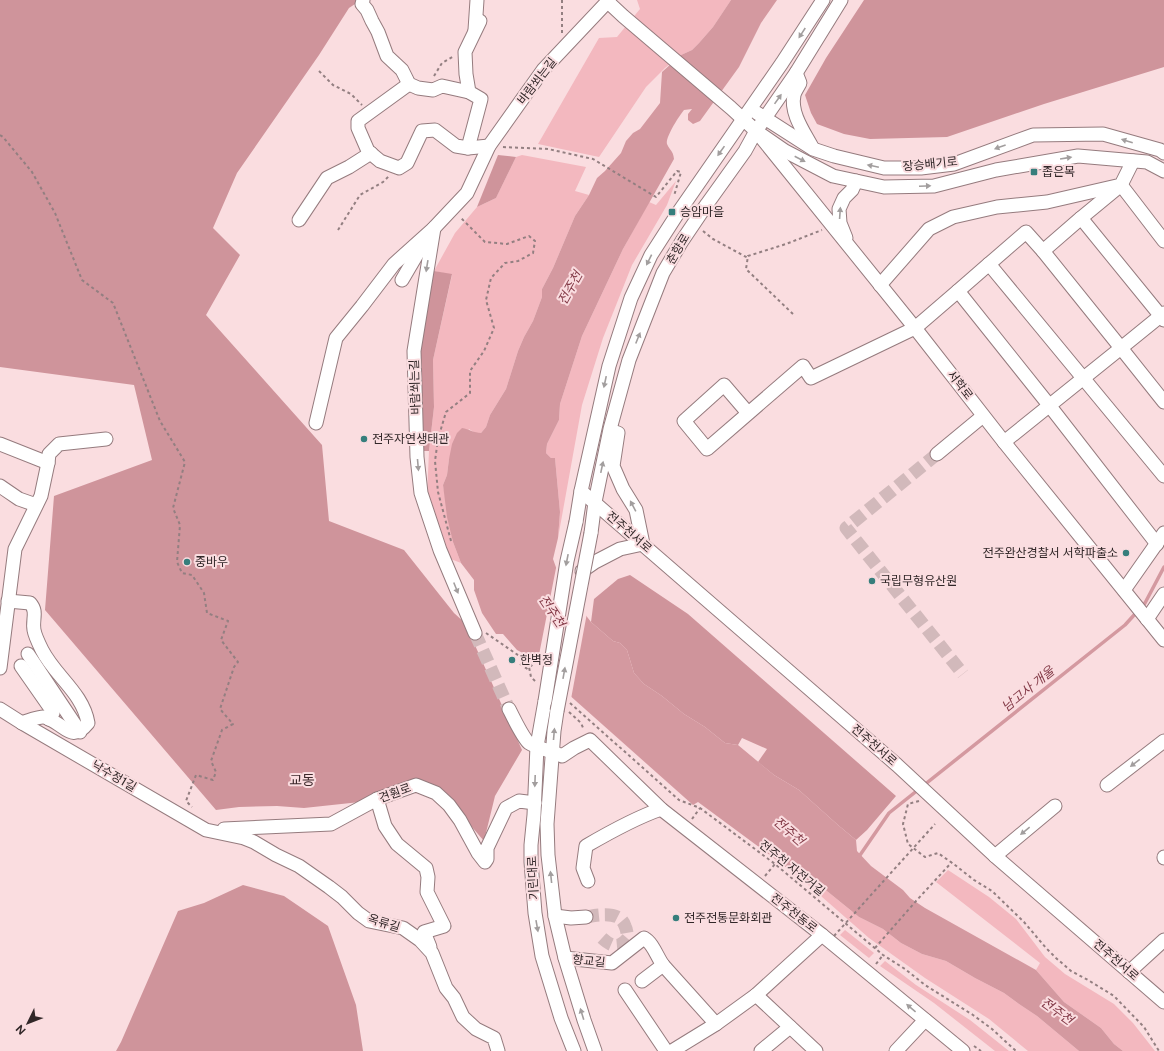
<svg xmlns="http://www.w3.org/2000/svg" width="1164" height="1051" font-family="'Public Sans','Noto Sans KR',sans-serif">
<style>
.green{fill:#f3b8bf}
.forest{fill:#cf949b}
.water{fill:#d499a0}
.pier{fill:#fadde0}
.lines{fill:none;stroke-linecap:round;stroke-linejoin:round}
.stream{stroke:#d499a0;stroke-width:3.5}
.minor-tunnel{stroke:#d2b9bb;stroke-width:13;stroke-dasharray:13 6;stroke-linecap:butt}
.minor-casing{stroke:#957b7e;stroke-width:15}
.path{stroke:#937f81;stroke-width:2;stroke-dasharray:3 3;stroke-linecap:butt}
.minor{stroke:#fff;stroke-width:13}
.minor-bridge-casing{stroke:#957b7e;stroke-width:15;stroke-linecap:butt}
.path-bridge{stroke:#937f81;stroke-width:2;stroke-dasharray:3 3;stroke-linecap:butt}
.minor-bridge{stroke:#fff;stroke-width:13}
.oneway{fill:#a29e9e}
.poi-dot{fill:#367e7c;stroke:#fadde0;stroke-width:1.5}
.labels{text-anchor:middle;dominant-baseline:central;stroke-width:4;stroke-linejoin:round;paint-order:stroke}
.street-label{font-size:12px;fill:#312728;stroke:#fadde0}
.poi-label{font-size:12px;fill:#312728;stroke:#fadde0;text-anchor:start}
.water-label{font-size:13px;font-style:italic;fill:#833a47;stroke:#fadde0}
.quarter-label{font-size:14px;fill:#3d282b;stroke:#fadde0}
</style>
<rect width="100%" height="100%" fill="#fadde0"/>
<!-- green -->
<g class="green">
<polygon points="637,0 731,0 713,27 699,43 692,50 681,55 665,68 646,87 599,157 538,144 599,38 617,37 640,9"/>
<polygon points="522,155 586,167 575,191 589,195 575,216 553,268 542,289 542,297 533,321 524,337 518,351 506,389 490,415 486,427 481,433 475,433 469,429 449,459 447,475 443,485 453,542 461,563 448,558 427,496 429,451 434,407 433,360 452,275 434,271 455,233 477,207 496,198 516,157"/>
<polygon points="676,181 667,205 632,265 603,338 582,405 558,538 560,512 555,458 551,458 546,453 547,444 559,420 560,404 582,336 623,249 649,202 656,205"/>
<polygon points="948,870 989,897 1016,919 1045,957 1065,974 1114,1004 1133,1023 1155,1051 1123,1051 1114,1044 1101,1028 1064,1002 1036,970 1040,963 936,882"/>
<polygon points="798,876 822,887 859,917 883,929 901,943 922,954 946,961 975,978 1004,993 1019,1004 1037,1016 1079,1051 1028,1051 989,1019 925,978 869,938"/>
<polygon points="845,930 874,953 869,958 840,935"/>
<polygon points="885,961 916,985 970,1020 1009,1051 995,1051 934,1003 880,966"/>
</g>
<!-- forest -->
<g class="forest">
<polygon points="0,0 361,0 349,8 319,55 237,173 213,228 240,255 206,315 322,445 329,521 404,550 454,613 465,623 522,750 495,796 484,841 441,791 412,783 360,802 304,808 277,806 239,807 216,810 45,610 54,496 152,460 134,385 0,367"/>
<polygon points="864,0 1164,0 1164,67 1044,104 947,137 870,139 844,134 817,124 811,113 805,95 826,58"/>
<polygon points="498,155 516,157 496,198 477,207"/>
<polygon points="434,271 452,274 433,360 434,407 429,451 422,451 419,361 425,321"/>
<polygon points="630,575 688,614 896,796 867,830 856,840 838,825 799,790 774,775 758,762 767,749 742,738 738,745 725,743 705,727 684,714 662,696 644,684 634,673 627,650 620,643 613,641 591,622 594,599 618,579"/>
<polygon points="243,885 284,896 328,926 356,1005 363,1051 116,1051 121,1042 178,911 204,903"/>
</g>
<!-- water -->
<path class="water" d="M731 0H777L761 23 739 67 700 121 693 124 688 120V114L692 109 684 110C679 116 665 138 667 144 670 151 673 150 674 159L623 249 582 336 560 404 559 420 547 444 546 453 551 458H555L560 512 558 538 553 559 562 584 591 622 613 641 620 643 627 650 634 673 644 684 662 696 684 714 705 727 725 743 738 745 774 775 799 790 838 825 856 840 857 851 871 866 903 890 910 898 925 908 1036 970 1064 1002 1101 1028 1114 1044 1123 1051H1079L1037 1016 1019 1004 1004 993 975 978 946 961 922 954 901 943 883 929 859 917 822 887 798 876 698 802 693 805 567 693 534 659 517 650 503 634H496L482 613 474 590V580L461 563 453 542 447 517 443 485 447 475 449 459 452 444 457 433 462 428C469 429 474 433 481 433L486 427 490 415 506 389 518 351 524 337 533 321 542 297V289L553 268 575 216 589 195 597 178 605 171 621 153 626 141 633 133 640 129 660 103 662 72 681 55 692 50 699 43 713 27Z"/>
<!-- pier -->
<polygon class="pier" points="557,563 564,583 587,613 571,699 537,665"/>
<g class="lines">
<!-- stream -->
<polyline class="stream" points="858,858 889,813 1125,625 1145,603 1164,567"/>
<!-- minor-tunnel -->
<g class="minor-tunnel">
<polyline points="937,454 846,528 963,674"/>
<polyline points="475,633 509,709"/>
<path d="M586 917C598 915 620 910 625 926 627 930 627 934 628 938 619 949 612 947 602 938"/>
</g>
<!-- minor casing -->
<g class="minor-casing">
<g id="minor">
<polyline points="363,0 362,4 367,10 372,21 378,32 387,56 402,70 409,84 418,88 433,90 442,86 469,92"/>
<polyline points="608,2 623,16 731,108 756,131 785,151 833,176 884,187 934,186 996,170 1078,156 1147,162 1164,171"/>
<polyline points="475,30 477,0"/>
<path d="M796 73 800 83C798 87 795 91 794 95 790 113 804 132 812 147"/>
<polyline points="409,84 358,121 358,128 368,151 380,161 399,168 407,163 422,131 435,130 456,146 468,148 489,146"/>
<polyline points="757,113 813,149 834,156 884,168 921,168 954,164 1033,135 1103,134 1160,150 1164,153"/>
<polyline points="756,131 915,328 1004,442 1164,640"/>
<polyline points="468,148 481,99 469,92 466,74 465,52 480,21"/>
<polyline points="1081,218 1164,320"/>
<polyline points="299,220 327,178 349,167 371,153"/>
<polyline points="434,228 414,351 417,457 421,493 440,550 475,633"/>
<polyline points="846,238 840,223 839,209 844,198 852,190 856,181"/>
<polyline points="1043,251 1081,218 1121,185 1164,241"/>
<polyline points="989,264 1026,232 1043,251 1121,348 1004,442"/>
<polyline points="402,280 426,239"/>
<polyline points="880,285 929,229 953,217 997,207 1047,202 1121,185 1133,161"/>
<polyline points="958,291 989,264 1164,476"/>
<polyline points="1164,313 1121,348 1164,402"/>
<polyline points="748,413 724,385 684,421 707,449 803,366 811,378 915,328 958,291 1049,405 1157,544"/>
<polyline points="316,423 336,338 362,306 394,264 434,228 467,193 489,146 543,70 609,0"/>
<polyline points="615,432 618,433 613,466 623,489 636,510 643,544"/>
<polyline points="0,444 48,463"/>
<polyline points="937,454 983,416"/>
<polyline points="0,486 19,499 36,505"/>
<polyline points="581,491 897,765 995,856 1164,1002"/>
<polyline points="576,522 581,491 609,366 631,298 651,255 678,213 782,63 823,0"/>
<polyline points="591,533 595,502 610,429 629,360 663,273 682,241 707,204 745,151 756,131 796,73 841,0"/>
<polyline points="582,571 595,562 620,549 643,544"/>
<polyline points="1124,590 1164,533"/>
<path d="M8 601 30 603C38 612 32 619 34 630 35 636 39 644 42 650 55 676 83 693 88 723 72 743 66 726 49 719 47 718 45 717 43 717 39 717 26 721 22 723"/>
<polyline points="1147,619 1164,594"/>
<polyline points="28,654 80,732"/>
<polyline points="21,666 51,709 53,713 49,719"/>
<polyline points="0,668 15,549 41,496 48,463 49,454 59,444 106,439"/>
<polyline points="545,701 537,746 534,815 531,845 531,862 535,913 542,956 561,1018 574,1051"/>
<polyline points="0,709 22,723 206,830 244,838 254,842 276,855 299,866 329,887 342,897 358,913 369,921 403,928 420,940 432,953 446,988 454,998 463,1017 476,1029 494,1038 498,1051"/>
<path d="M509 709C513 717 523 738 529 743 537 748 552 751 562 756L574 748 590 740 661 809 822 935 963 1051"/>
<polyline points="557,711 554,731 547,824 548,855 555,916 565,958 584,1020 595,1051"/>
<polyline points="1107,785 1164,741"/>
<polyline points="377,799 385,826 397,844 426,868 428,877 427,892 444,926 424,932 430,947"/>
<polyline points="224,829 331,824 377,799 416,785 436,793 449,805 460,820 478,853 485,862 487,859 487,848 506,808 519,801 535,803"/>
<polyline points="995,856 1055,806"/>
<polyline points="1164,857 1164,858"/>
<path d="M588 881 583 868 586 846C610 832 635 818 661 809"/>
<polyline points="555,916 571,918 586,917"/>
<path d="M565 958 612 963 644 938C653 943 657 957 663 965L716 1024"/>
<polyline points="1129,972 1164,940"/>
<polyline points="642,981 663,965"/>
<polyline points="625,990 666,1051"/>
<polyline points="756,995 816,1051"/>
<polyline points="672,1051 716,1024 756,995 822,935"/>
<polyline points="761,1051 790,1027"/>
<polyline points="896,1051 925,1020"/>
</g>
</g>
<!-- path -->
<g class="path">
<polyline points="562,33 562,0"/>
<polyline points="319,71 333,85 351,94 362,105"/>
<polyline points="434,76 442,63 454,56"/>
<polyline points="0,135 3,137 32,172 55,213 82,280 113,303 160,421 185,462 173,508 180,525 177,562 182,573 192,575 204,593 207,613 228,621 221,640 238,662 234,667 220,709 233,724 222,730 211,761 216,772 213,780 196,775 186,801 192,807"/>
<polyline points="503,147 548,149 593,159 656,197 677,171 681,172 674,196"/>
<polyline points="338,230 360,195 383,182 389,176"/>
<polyline points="703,231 713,239 748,258"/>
<polyline points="793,314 746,269 748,256 786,244 822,230"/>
<polyline points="451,541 438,492 435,461 438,439 446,412 470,393 470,371 484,351 494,328 486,300 491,278 505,263 518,261 533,253 535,241 529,236 507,244 485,242 460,217"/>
<polyline points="486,633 528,662 533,667"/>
<polyline points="528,662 531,677 536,682"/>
<polyline points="520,664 529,670"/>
<polyline points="570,703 679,800 700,808 775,864 883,955 905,969 925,985 973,1015 992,1029 1016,1051"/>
<polyline points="569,712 581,723 584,730"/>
<polyline points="919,801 908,804 903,824 908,844 925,857 938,853 955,865 974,880 992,891 1024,922 1046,948 1056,958 1071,971 1088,980 1114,996 1144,1027 1159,1051"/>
<polyline points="692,819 700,808"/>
<polyline points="765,876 775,864"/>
<polyline points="875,948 916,901 952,862"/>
<polyline points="876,964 883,955"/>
<polyline points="974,1046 981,1051"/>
</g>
<!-- minor -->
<use href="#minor" class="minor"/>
<!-- minor-bridge casing -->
<g class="minor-bridge-casing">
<g id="minor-bridge">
<polyline points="545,701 567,561 576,522"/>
<polyline points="557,711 591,533"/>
</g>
</g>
<!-- path-bridge -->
<polyline class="path-bridge" points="834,936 935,824"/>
<!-- minor-bridge -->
<use href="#minor-bridge" class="minor-bridge"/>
</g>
<!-- one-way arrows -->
<defs><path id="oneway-solid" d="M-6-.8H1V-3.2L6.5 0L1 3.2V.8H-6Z"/></defs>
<g class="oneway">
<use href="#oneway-solid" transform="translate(802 33) rotate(123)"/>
<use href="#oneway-solid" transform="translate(778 99) rotate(-55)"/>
<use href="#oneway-solid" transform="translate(1127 141) rotate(-163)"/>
<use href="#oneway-solid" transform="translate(1000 147) rotate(160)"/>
<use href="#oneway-solid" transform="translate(721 151) rotate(125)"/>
<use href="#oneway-solid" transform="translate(1066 158) rotate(-9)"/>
<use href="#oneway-solid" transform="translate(800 159) rotate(27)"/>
<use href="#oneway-solid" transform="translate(873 166) rotate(-168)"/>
<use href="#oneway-solid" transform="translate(925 186) rotate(-2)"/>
<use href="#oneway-solid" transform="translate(840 213) rotate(-86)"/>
<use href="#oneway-solid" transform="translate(649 260) rotate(116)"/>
<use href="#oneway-solid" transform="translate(427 266) rotate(99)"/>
<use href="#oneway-solid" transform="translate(638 338) rotate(-68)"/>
<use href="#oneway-solid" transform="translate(605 382) rotate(102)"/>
<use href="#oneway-solid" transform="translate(418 465) rotate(85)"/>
<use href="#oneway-solid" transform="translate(602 467) rotate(-78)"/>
<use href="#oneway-solid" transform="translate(633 506) rotate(-118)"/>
<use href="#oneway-solid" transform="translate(567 560) rotate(101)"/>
<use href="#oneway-solid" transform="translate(456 588) rotate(68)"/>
<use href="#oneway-solid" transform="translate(564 673) rotate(-80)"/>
<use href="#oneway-solid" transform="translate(554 734) rotate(-85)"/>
<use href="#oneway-solid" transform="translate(1135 763) rotate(143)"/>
<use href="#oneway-solid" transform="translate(535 781) rotate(92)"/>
<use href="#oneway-solid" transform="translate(1025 831) rotate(141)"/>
<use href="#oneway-solid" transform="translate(551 877) rotate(-96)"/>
<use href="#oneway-solid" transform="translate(537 926) rotate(80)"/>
<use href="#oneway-solid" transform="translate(911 1008) rotate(-140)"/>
<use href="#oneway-solid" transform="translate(582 1014) rotate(-107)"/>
</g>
<!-- markers -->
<g class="poi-dot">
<rect x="1030" y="168" width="8" height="8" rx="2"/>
<rect x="668" y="208" width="8" height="8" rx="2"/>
<circle cx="364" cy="439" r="4"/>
<circle cx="1126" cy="553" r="4"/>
<circle cx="187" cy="562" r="4"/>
<circle cx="872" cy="581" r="4"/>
<circle cx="512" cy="660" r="4"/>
<circle cx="676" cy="918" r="4"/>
</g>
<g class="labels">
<!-- street labels -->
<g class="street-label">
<text transform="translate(537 81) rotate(-52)">바람쐬는길</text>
<text transform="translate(930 164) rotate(-6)">장승배기로</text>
<text transform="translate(678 249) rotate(-59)">춘향로</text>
<text transform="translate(960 385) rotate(52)">서학로</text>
<text transform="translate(415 387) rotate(-92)">바람쐬는길</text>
<text transform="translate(629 532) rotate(41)">전주천서로</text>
<text transform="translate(874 745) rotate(41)">전주천서로</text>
<text transform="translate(114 776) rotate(30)">낙수정1길</text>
<text transform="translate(395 793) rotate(-20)">견훤로</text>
<text transform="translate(792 868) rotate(39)">전주천 자전거길</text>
<text transform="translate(533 878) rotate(-93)">기린대로</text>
<text transform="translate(794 913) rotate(38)">전주천동로</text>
<text transform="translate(384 923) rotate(17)">옥류길</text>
<text transform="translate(1116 960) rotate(41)">전주천서로</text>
<text transform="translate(589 961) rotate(6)">향교길</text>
</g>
<!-- poi labels -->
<g class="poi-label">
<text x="1042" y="172">좁은목</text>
<text x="680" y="212">승암마을</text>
<text x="372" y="439">전주자연생태관</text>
<text x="1118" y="553" text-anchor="end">전주완산경찰서 서학파출소</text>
<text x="195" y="562">중바우</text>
<text x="880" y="581">국립무형유산원</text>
<text x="520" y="660">한벽정</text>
<text x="684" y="918">전주전통문화회관</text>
</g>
<!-- water labels -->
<g class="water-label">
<text transform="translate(570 288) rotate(-61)">전주천</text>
<text transform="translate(552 611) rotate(56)">전주천</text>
<text transform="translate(1028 689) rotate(-39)">남고사 개울</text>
<text transform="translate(789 831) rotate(41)">전주천</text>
<text transform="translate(1057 1011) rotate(36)">전주천</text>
</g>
<!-- quarter labels -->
<g class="quarter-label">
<text x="302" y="780">교동</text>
</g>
</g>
<!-- north arrow -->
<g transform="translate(28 1023) rotate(227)" stroke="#fadde0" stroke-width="3" paint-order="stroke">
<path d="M0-3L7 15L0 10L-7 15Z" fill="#312728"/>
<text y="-6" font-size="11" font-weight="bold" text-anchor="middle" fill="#312728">N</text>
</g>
</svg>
